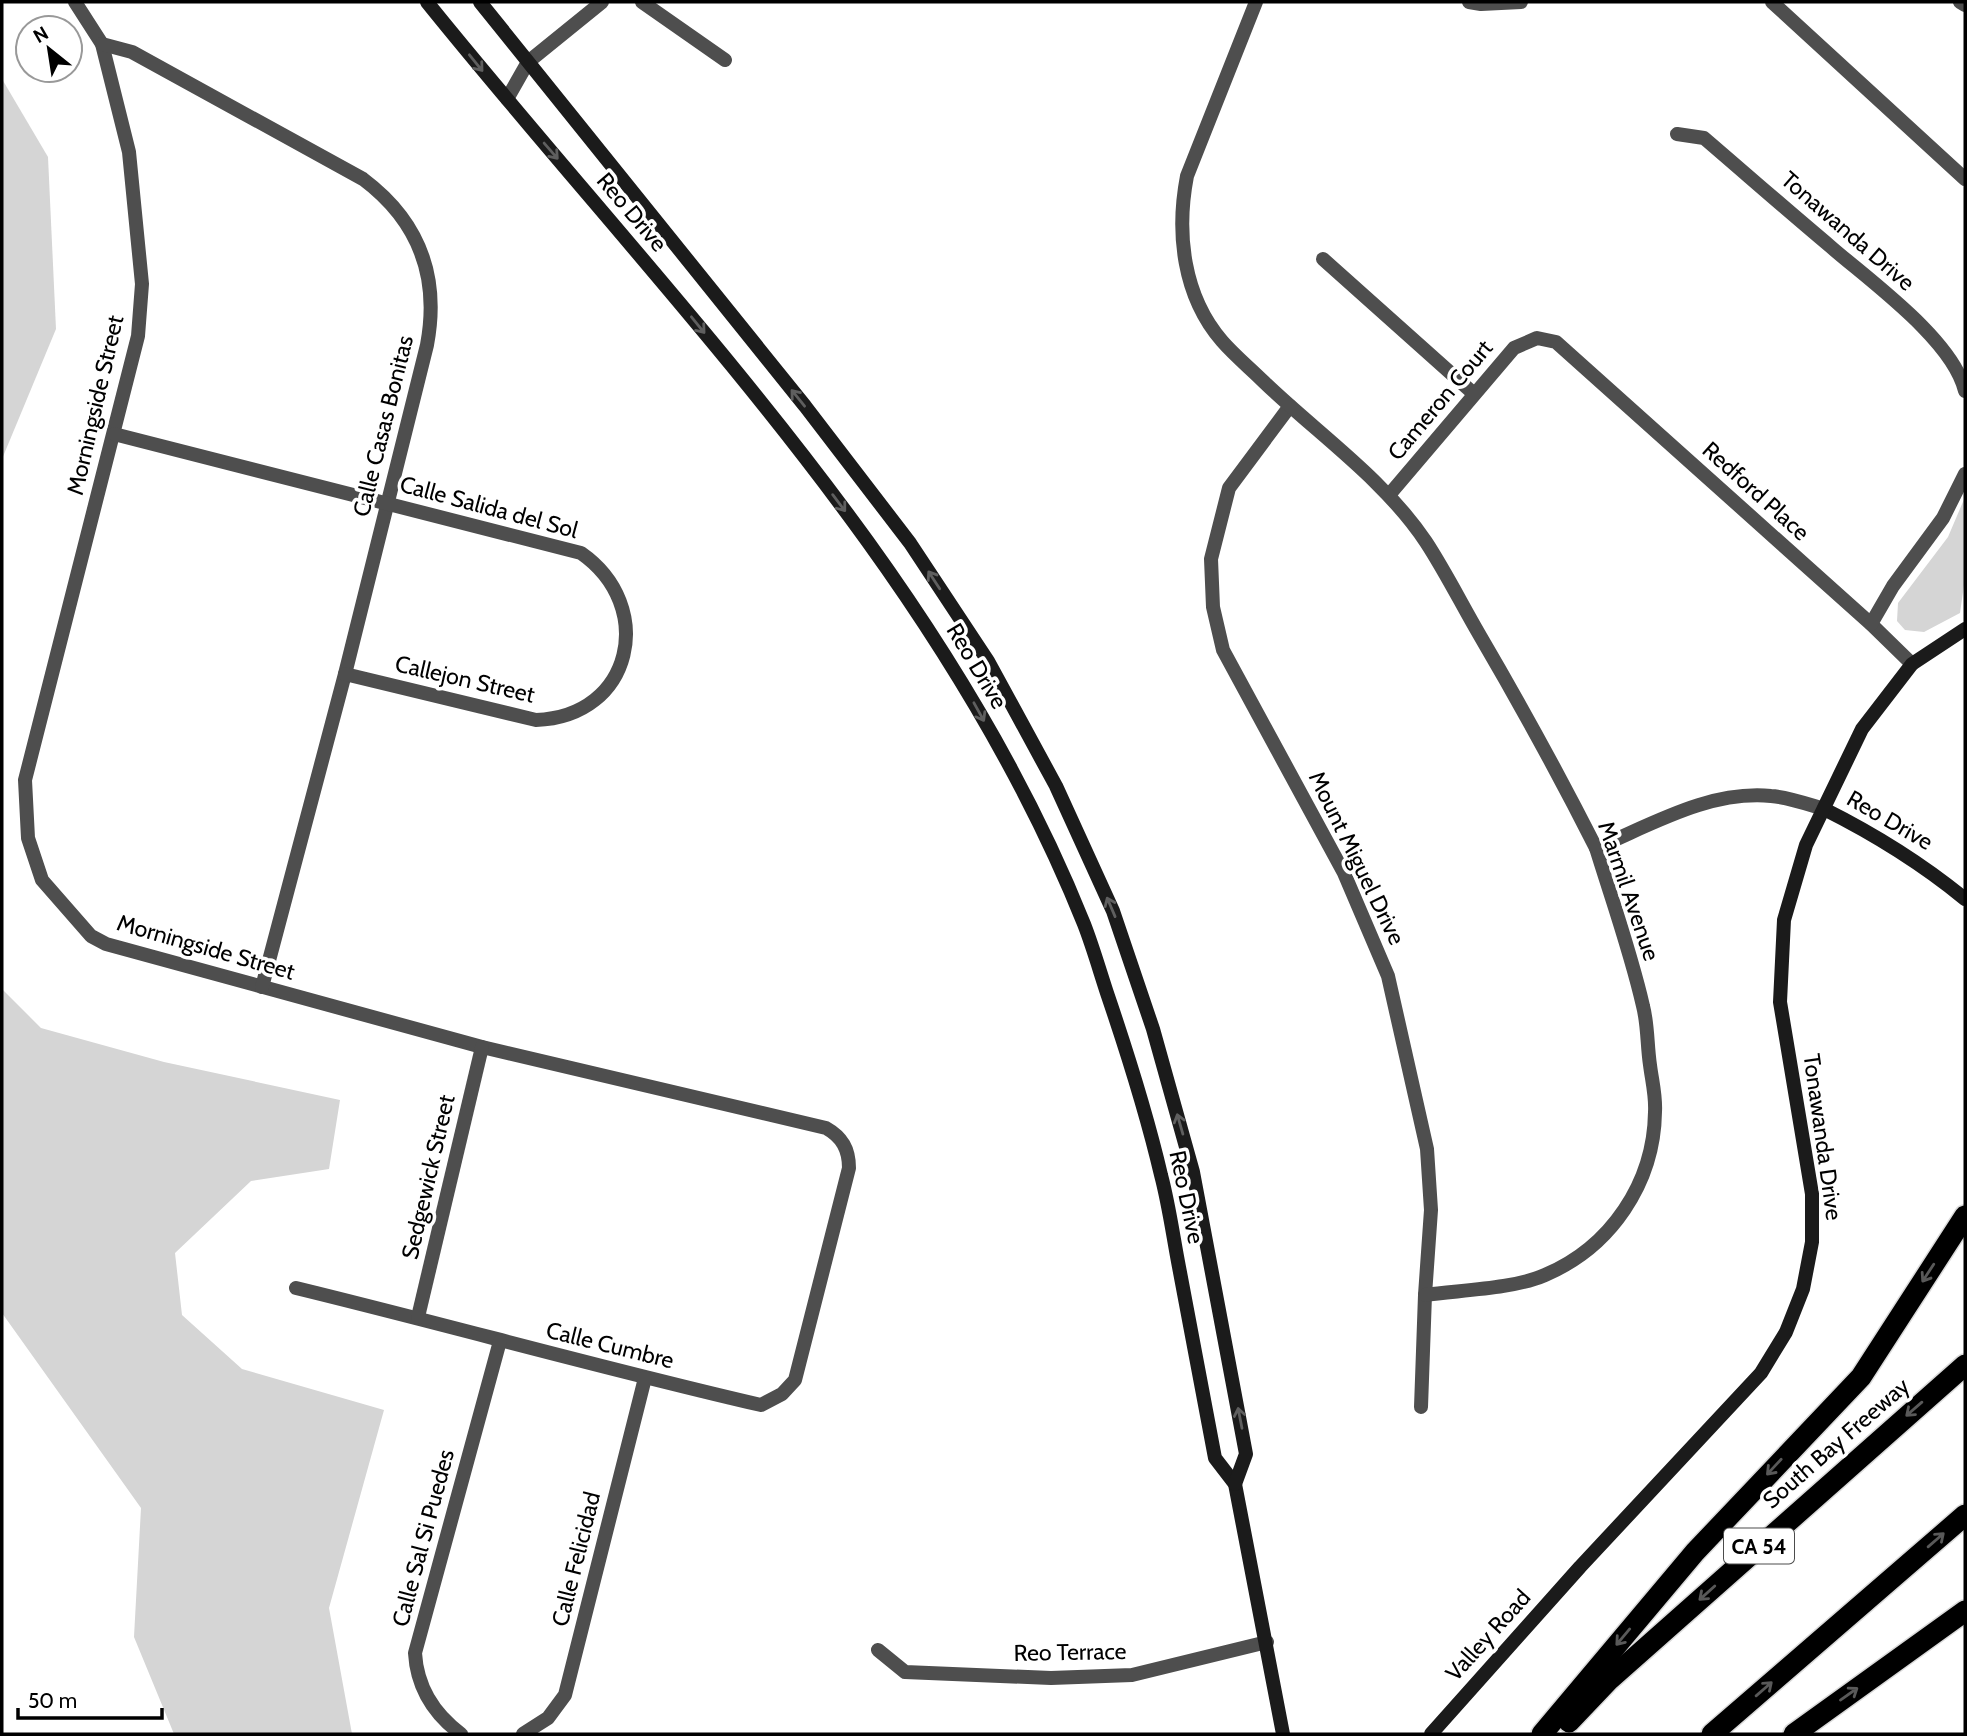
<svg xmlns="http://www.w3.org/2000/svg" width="1967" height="1736" font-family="Cabin,sans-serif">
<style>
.green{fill:#d5d5d5}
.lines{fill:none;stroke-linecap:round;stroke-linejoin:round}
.motorway-casing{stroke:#dbdbdb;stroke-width:24}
.minor{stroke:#4e4e4e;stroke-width:14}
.tertiary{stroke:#4e4e4e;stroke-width:14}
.secondary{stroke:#1b1b1b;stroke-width:14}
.motorway{stroke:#000;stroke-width:21}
.oneway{stroke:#5f5f5f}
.oneway2{stroke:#595959}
.labels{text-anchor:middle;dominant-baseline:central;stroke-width:7;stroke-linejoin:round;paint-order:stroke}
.shield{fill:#fff;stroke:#4c4c4c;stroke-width:2}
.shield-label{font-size:21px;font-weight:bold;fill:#000}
.street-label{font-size:23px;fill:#000;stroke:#fff}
</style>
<rect width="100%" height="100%" fill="#fff"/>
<!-- green -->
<g class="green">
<polygon points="2,79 48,157 56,329 2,459"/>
<polygon points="1965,497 1965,578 1960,613 1924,632 1905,630 1897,621 1898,603 1948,537"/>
<polygon points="2,989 41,1028 164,1062 340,1100 329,1169 251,1181 175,1253 182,1315 242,1369 384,1410 329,1608 352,1734 174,1734 134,1637 141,1508 2,1313"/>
</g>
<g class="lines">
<!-- motorway casing -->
<g class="motorway-casing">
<g id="motorway">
<polyline points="1569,1722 1608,1681 1965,1365"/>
<polyline points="1542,1734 1695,1552 1861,1377 1965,1216"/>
<polyline points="1712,1734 1965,1515"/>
<polyline points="1794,1734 1965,1611"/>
</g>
</g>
<!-- minor -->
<g class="minor">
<path d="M75 2 102 44 129 152 142 284 138 336 25 780 28 838 42 880 91 936 106 944 482 1047 826 1128C842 1137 849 1149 849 1168L795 1380 782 1394 761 1405C605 1369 452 1326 296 1288"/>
<polyline points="642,2 725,60"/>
<polyline points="1469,2 1481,4 1521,2"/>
<polyline points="1772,2 1965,179"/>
<polyline points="1960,2 1965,5"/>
<path d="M102 44 132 52 363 179C419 221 440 276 427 345L345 674 262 987"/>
<polyline points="507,99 528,62 602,2"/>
<path d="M1677 134 1704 138C1746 174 1788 211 1831 247 1870 281 1953 340 1965 391"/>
<polyline points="1323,259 1473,393"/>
<polyline points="1290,406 1229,488 1211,559 1213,607 1223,650 1344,873 1388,976 1427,1149 1431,1210 1425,1295 1421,1407"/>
<path d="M114 434 581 553C657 606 633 717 536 720L345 674"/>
<polyline points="1389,495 1514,348 1537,338 1556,342 1871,624 1912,664"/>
<polyline points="1871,624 1893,586 1943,518 1965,474"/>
<path d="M1425 1295C1461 1290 1513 1289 1545 1275 1611 1247 1654 1183 1655 1112 1656 1096 1652 1081 1650 1065 1647 1045 1648 1025 1643 1006 1631 953 1612 900 1596 848"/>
<polyline points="418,1317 482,1047"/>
<polyline points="878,1650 905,1672 1051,1678 1132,1675 1267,1642"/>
<path d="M461 1734C434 1714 417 1687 415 1653L500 1341"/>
<polyline points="523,1734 548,1718 565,1695 645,1378"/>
</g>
<!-- tertiary -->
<path class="tertiary" d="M1256 2 1187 176C1176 233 1183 296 1222 341 1235 356 1250 368 1264 382 1318 434 1384 479 1426 542 1445 571 1461 603 1479 634 1520 704 1559 775 1596 848 1651 825 1709 790 1771 796 1788 797 1807 804 1824 809"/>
<!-- secondary -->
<g class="secondary">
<path d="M427 2C663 295 942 568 1084 924 1093 947 1100 972 1108 996 1128 1055 1147 1115 1161 1175 1169 1205 1173 1236 1179 1267 1191 1331 1203 1394 1215 1458L1235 1484 1283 1734"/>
<polyline points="480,2 805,406 910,543 988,661 1056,786 1113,911 1153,1029 1193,1172 1246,1454 1235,1484"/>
<path d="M1824 809C1874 834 1921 863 1965 899"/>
<polyline points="1431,1734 1580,1567 1761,1373 1786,1332 1803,1289 1812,1242 1812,1194 1780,1002 1784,920 1806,845 1862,729 1912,664 1965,629"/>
</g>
<!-- motorway -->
<use href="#motorway" class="motorway"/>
</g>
<!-- one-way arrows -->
<defs><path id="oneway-shaft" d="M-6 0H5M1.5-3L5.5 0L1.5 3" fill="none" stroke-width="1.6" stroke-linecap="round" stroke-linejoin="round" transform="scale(1.75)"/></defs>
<g class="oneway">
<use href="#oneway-shaft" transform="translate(476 63) rotate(51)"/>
<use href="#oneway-shaft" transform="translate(551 151) rotate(49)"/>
<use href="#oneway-shaft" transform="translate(698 325) rotate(51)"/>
<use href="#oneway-shaft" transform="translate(798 398) rotate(-129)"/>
<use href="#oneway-shaft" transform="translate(839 503) rotate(53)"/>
<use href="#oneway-shaft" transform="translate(934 580) rotate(-123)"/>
<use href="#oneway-shaft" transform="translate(979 712) rotate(61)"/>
<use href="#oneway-shaft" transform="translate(1111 907) rotate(-113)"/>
<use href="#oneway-shaft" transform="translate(1180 1124) rotate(-106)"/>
<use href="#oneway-shaft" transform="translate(1240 1418) rotate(-101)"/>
</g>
<g class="oneway2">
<use href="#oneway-shaft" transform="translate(1928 1273) rotate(123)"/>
<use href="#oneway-shaft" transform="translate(1914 1409) rotate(139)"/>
<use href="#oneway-shaft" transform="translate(1774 1467) rotate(133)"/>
<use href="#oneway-shaft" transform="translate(1936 1540) rotate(-41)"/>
<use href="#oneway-shaft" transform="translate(1707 1593) rotate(138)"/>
<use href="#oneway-shaft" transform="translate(1623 1637) rotate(130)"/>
<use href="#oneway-shaft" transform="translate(1764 1689) rotate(-41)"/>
<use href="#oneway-shaft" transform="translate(1849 1694) rotate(-35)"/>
</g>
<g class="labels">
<!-- shield labels -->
<rect class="shield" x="1724" y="1528.5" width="70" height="35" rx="5"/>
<g class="shield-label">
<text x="1759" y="1546">CA 54</text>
</g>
<!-- street labels -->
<g class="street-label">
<text transform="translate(632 212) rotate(50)">Reo Drive</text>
<text transform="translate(1848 231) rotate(41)">Tonawanda Drive</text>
<text transform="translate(1440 400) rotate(-50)">Cameron Court</text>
<text transform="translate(95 405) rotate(-77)">Morningside Street</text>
<text transform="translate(383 426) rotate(-76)">Calle Casas Bonitas</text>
<text transform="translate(1756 491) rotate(42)">Redford Place</text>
<text transform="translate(489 507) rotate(15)">Calle Salida del Sol</text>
<text transform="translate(977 666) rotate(59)">Reo Drive</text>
<text transform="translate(465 679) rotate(13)">Callejon Street</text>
<text transform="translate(1890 820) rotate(30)">Reo Drive</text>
<text transform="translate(1357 858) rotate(64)">Mount Miguel Drive</text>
<text transform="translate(1629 891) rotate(71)">Marmil Avenue</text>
<text transform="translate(206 947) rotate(16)">Morningside Street</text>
<text transform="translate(1823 1137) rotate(82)">Tonawanda Drive</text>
<text transform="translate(428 1177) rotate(-77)">Sedgewick Street</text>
<text transform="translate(1187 1197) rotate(78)">Reo Drive</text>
<text transform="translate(610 1345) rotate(14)">Calle Cumbre</text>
<text transform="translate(1836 1443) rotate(-41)">South Bay Freeway</text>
<text transform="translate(423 1538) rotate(-75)">Calle Sal Si Puedes</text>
<text transform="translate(576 1559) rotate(-76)">Calle Felicidad</text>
<text transform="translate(1488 1635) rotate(-48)">Valley Road</text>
<text transform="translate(1070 1652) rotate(-1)">Reo Terrace</text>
</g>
</g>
<!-- border -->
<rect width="1967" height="1736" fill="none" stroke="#000000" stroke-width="7"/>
<!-- north arrow -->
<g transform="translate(49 49) rotate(330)"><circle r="33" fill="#ffffff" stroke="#999999" stroke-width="2"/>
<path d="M0-5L12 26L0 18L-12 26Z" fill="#000000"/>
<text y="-10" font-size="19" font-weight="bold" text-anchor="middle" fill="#000000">N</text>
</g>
<!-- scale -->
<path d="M18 1708v10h144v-10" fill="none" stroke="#000000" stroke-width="3.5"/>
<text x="28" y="1708" font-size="21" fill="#000000" stroke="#ffffff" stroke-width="5" paint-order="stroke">50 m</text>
</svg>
